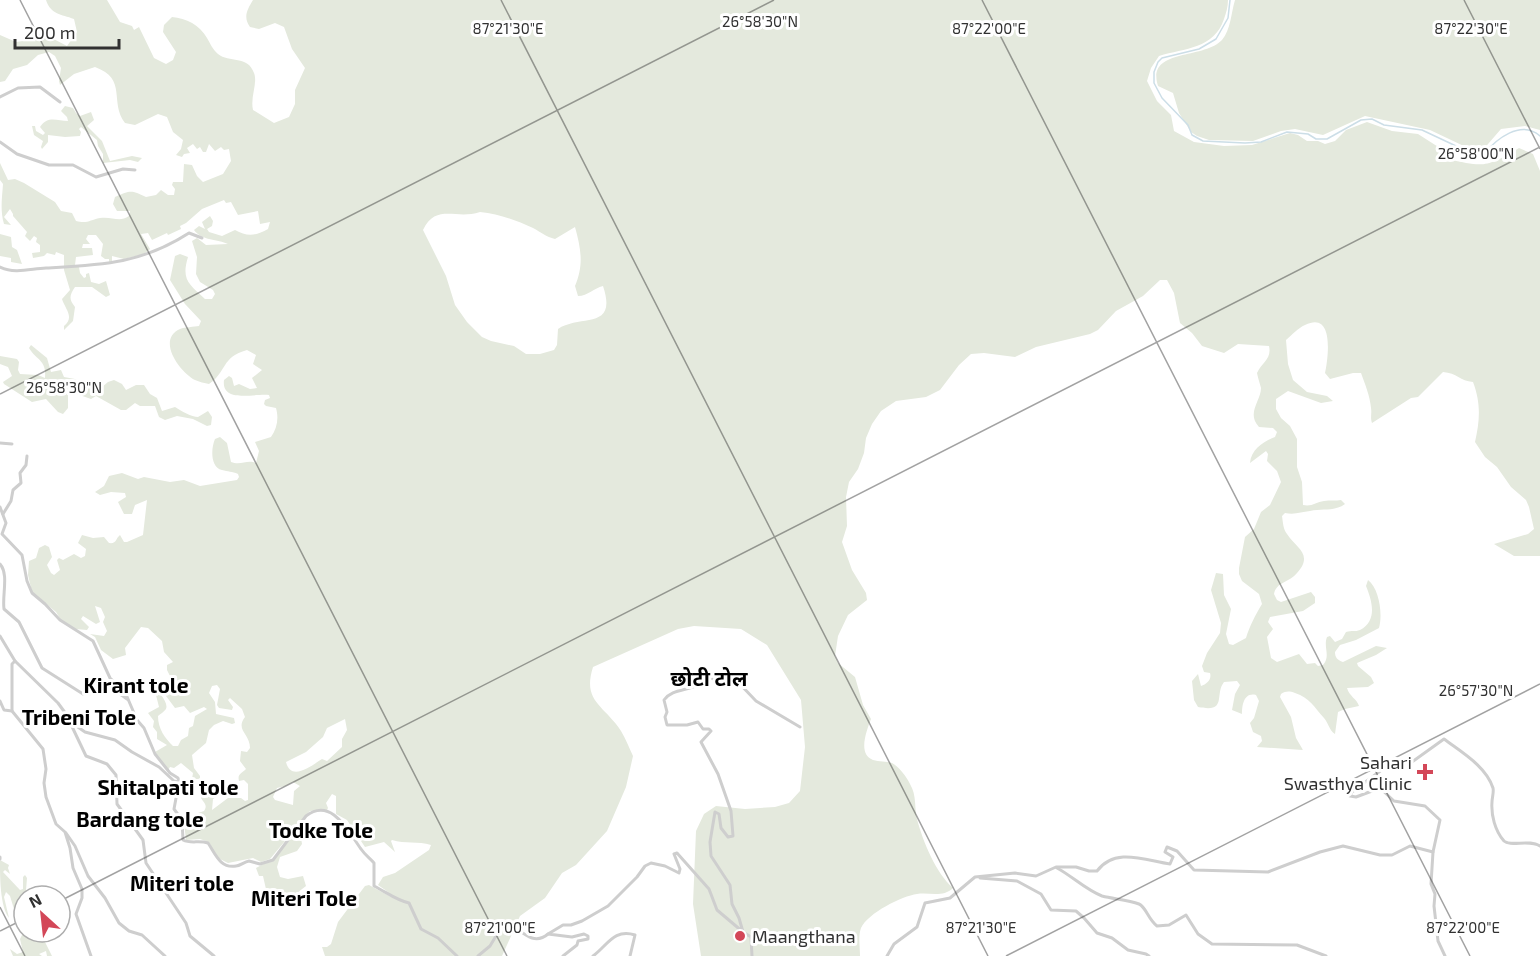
<svg xmlns="http://www.w3.org/2000/svg" width="1540" height="956" font-family="'Exo 2','Noto Sans Devanagari',sans-serif">
<style>
.green{fill:#e4e9dd;fill-rule:evenodd}
.lines{fill:none;stroke-linecap:round;stroke-linejoin:round}
.stream{stroke:#ccdee7;stroke-width:1.5}
.street{stroke:#cecece;stroke-width:3}
.ticks{fill:none;stroke:#313131;stroke-width:1.5;stroke-opacity:0.45}
.poi-dot{fill:#d34758;stroke:#fff;stroke-width:2}
.labels{text-anchor:middle;dominant-baseline:central;stroke-width:6;stroke-linejoin:round;paint-order:stroke}
.poi-label{font-size:18px;fill:#313131;stroke:#fff;text-anchor:end}
.quarter-label{font-size:21px;font-weight:bold;fill:#000;stroke:#fff}
.ticks-label{font-size:15px;text-anchor:middle;fill:#313131;stroke:#fff;stroke-width:6;stroke-linejoin:round;paint-order:stroke}
</style>
<rect width="100%" height="100%" fill="#fff"/>
<!-- green -->
<g class="green">
<path d="M46 0H107L120 22 132 26 134 30 139 27 154 58 166 64 173 60 176 52 163 32 164 25 172 17C186 18 200 25 207 38 210 43 213 50 218 54 229 63 248 55 254 73 258 83 250 97 253 110L274 123 289 117 295 104V90L305 68 292 49 284 27 275 23 259 29 250 27C243 17 247 10 253 0H1228C1228 7 1226 13 1224 19 1214 49 1185 48 1159 56L1151 68 1147 81 1157 101 1171 115 1174 131 1194 142 1224 146 1252 145 1290 133 1298 135 1307 141H1318L1325 144 1335 141 1346 130 1367 122 1392 131 1418 134 1443 150 1447 159C1485 167 1485 168 1519 148L1533 154 1540 171V556H1514L1494 544 1528 534 1534 529 1529 507 1526 500 1511 487 1497 467 1485 457 1475 442C1480 420 1481 403 1473 382 1460 381 1457 373 1443 372L1418 397 1411 398 1372 423C1370 417 1372 414 1371 408 1370 396 1365 384 1361 373H1353L1330 379 1325 373C1328 359 1335 310 1305 325 1298 328 1292 335 1286 340L1288 364 1293 380 1307 392 1327 396 1333 401 1321 403 1288 391 1276 399V409L1281 418 1290 426 1297 439V467L1302 482 1303 505C1312 507 1316 502 1324 501 1330 500 1336 501 1341 500L1345 504C1334 512 1323 508 1310 511 1301 512 1295 515 1285 513L1282 516C1283 522 1283 529 1287 534 1296 548 1314 554 1297 573 1290 582 1276 582 1274 594L1277 600 1281 602 1311 592 1315 597V603L1303 611 1270 617 1268 622 1273 629 1267 637 1271 658 1277 662 1299 654 1307 664 1315 663 1318 666 1323 665C1331 656 1323 647 1327 637L1330 636 1335 642 1342 639 1346 632C1352 630 1355 632 1360 630 1378 620 1372 601 1366 586L1368 580C1379 588 1383 614 1379 628L1356 640 1340 645 1335 652C1335 657 1337 660 1343 662L1376 646 1387 648 1376 655 1357 663 1358 666 1371 677 1374 683 1368 687 1347 688C1349 696 1357 699 1359 706L1345 709 1338 712 1335 734C1329 730 1329 724 1324 718 1314 707 1310 698 1295 693 1289 691 1286 691 1281 694L1280 697 1291 717 1296 738 1303 750 1257 747 1262 741 1261 736 1253 732 1250 723 1254 718 1259 701 1256 695C1244 692 1242 705 1242 714L1232 710 1235 694 1240 685 1237 681 1224 682C1214 695 1228 713 1198 707L1194 700 1192 681 1198 674 1201 686C1207 684 1212 679 1210 673L1204 672 1202 666 1207 653 1220 633 1221 623 1211 590 1216 573 1223 574 1224 595 1231 609 1226 634 1229 644 1233 645 1246 638C1250 625 1255 616 1262 604L1259 594 1242 581 1239 574V568L1245 537 1254 529 1261 512 1270 505 1281 482 1277 471 1267 461 1268 454 1266 451 1250 463C1251 449 1264 441 1275 437L1277 432 1273 428 1259 427C1246 413 1261 401 1261 388 1260 384 1258 378 1257 373 1262 362 1272 359 1269 346L1238 344 1224 353 1202 346 1192 333 1180 323 1174 293 1167 280H1160L1143 296 1116 311 1098 330 1090 334 1036 347 1015 357 984 353 971 354 959 365 940 390 926 397 896 401 881 411 872 424 866 438 864 453 858 469 849 482 846 497 847 526 842 542 852 570 866 593 867 600 848 615 838 636 835 656 838 663 855 677 863 705 871 719C867 730 857 754 873 760 879 762 886 761 892 763 898 766 907 777 910 784 917 796 914 807 917 819 923 842 936 873 953 888 943 898 929 892 917 894 902 896 868 913 861 928 858 936 860 947 860 956H701L693 904 696 831 704 814 716 806 745 809 775 807 789 803 800 791 805 747 801 700 767 645 741 629 694 626 678 629 593 667C582 702 604 705 621 731 626 739 629 748 633 756L626 787 607 831 576 865 562 873 545 898 520 916 502 956H325L322 947H327L331 944 338 922 365 886 369 885 391 897 388 892 378 885 383 877 395 873 429 850 431 845C418 841 405 844 392 840L391 841 395 852 384 842 365 847 347 820 336 814V796L332 794 326 803 328 808 327 810 310 811 270 859 261 862 253 858 228 863 216 857 210 844 206 841 200 839 186 840 184 823 189 825 196 821 198 813 204 811C208 805 204 803 201 798L202 795 209 796 219 792 218 796 213 799 212 810 228 798H241L245 801 248 800V784L244 780 239 781C237 774 242 773 246 769L240 761 241 751 247 752 250 748C250 734 235 730 245 717L242 709 230 698 228 700 233 707 232 710 219 708 217 705 220 689 217 685 212 686 209 693 215 702 216 714 234 718 235 723 232 724 223 721 214 725 209 730 206 743 192 755 194 768 200 776V779H192L193 773 181 763 174 768 170 767 168 770 155 752 167 745 157 739V732L153 727 154 721 148 713 159 707 154 687C157 690 169 702 166 709 164 712 160 714 158 716 158 729 165 738 173 746H178L181 740 188 736 189 728 193 726 195 716 207 709 204 707 190 713 184 706 175 708 160 688 163 686V683L172 686 174 684 167 670V665L173 662 164 652 162 641 148 628 141 627 125 648 126 655 113 659 101 650 95 637 90 634 104 636 107 631 103 622 105 617 101 608 95 606 100 622 96 624 83 616 81 619 89 627 87 630 76 629 63 623 56 612 32 592 28 575 29 561 36 558 39 548 45 545 49 547 52 557 47 565 51 573 54 575 60 570 57 560 59 558 63 560 74 554 81 558 85 556 86 549 78 543 82 535 93 538 104 537 109 543C117 544 115 539 120 535L124 542H127L143 535 147 500 135 505 132 514H124L118 502 126 497 125 493 111 492 100 495 95 492 104 486 109 476 122 473 138 479 144 477 170 482 184 480 200 486 237 480 239 477 238 474C232 471 228 472 222 470 210 467 211 448 215 439L220 437 227 443 231 462C241 466 247 459 256 463L259 451 255 442 271 437C277 428 279 419 276 408L266 406 264 404 265 400 270 398 269 395C255 393 221 404 224 380L229 376 232 378 234 386 239 384 250 389 257 388 252 378 262 370 253 364 256 355 247 350C221 357 227 372 209 384 205 383 199 382 195 380 180 372 156 340 180 329 185 327 194 327 199 326L201 321 185 304 170 280 175 256 180 254 188 257C181 280 189 284 205 299H212L215 294 213 290 200 282 196 274 197 257 192 241 197 238 206 245 228 244C218 239 202 241 194 230L199 226 205 229 202 222 210 216 213 221 212 226 207 229 209 232 222 236 235 230C247 237 256 236 268 229L270 222 260 224 258 211 238 215 231 202 226 203 224 200 202 209 186 223 180 226 181 229 168 235 167 233 152 240 148 233 141 234 150 249 144 254 124 259 112 256V261L109 262V259H105L101 256 103 244 96 235H88L86 239 90 244H83L82 248H92L93 255 76 257 75 265 79 267 80 273 84 278 86 277V274L89 273 91 282 99 284 106 281 110 295 106 297 92 287H75C69 296 69 299 75 307L73 321 64 330V326C75 317 65 309 62 299L70 290 64 270V255L56 252 55 255 47 253 44 256 33 258 32 253 40 252V245L36 242 37 238 34 236 30 241 25 236 27 232 13 216V214L10 209 4 217 11 225 4 224C0 210 2 199 3 184L0 180V163L8 180 15 179 24 183 55 202 61 211 72 213 76 221C87 224 90 220 100 218 112 216 119 223 129 216L130 211H117L113 204 115 197C131 190 131 190 146 197L156 195 161 190 168 195H174L175 189 172 185 173 182H183L184 164 192 165 197 176 203 182 223 174 231 161 229 149 224 150 221 147 215 151 209 144 206 152H203L200 147 197 149 193 144 187 148 190 153 184 154 182 157 176 155 181 149 183 140 173 132 167 117 158 114 135 125 125 123C109 102 128 79 95 67L74 74 60 85 59 81 61 68 55 56 49 52 38 55 27 65 13 69 5 81 0 82V35L16 42 23 41 32 34 46 35 67 46 77 32 74 19C61 14 51 15 46 0ZM480 212C499 214 516 220 533 228 541 232 546 237 555 239L575 227C581 249 584 265 575 286L578 296C588 296 594 288 603 286 618 331 580 314 558 329L557 345 554 350 540 354H526L514 346 491 341 482 337 467 322 455 305 446 276 423 230C436 203 456 220 480 212ZM345 719 347 730 342 739V747L327 761 322 759C311 766 291 782 286 762L306 752 323 737 327 728ZM293 782 300 786 294 791 293 805 275 800 273 797 277 788 285 786Z"/>
<path d="M1235 0H1540V130L1525 126 1501 129 1482 151 1468 148 1430 130 1365 116 1323 135 1295 129 1281 131 1253 141 1209 140 1197 136 1191 132 1179 113 1173 93 1158 86C1146 48 1203 60 1222 40 1231 29 1231 13 1235 0Z"/>
<path d="M65 106 73 108 76 113 80 116 91 112 94 120 87 126 102 141 110 161 132 156 142 158 138 162 130 160 103 163V154L98 146 97 140 81 127 79 129 81 132 80 136 65 137 48 135V142L42 149 41 147 43 141 34 135 32 126H35L36 131 43 135 45 133 40 127C48 115 57 121 68 121L67 117 61 111Z"/>
<polygon points="0,234 11,237 12,247 17,250 22,264 11,262 11,258 0,256"/>
<path d="M31 345 47 358 51 372 61 370 64 377 75 379 82 385 102 387 108 382 114 380 122 384 126 390 136 385H144L150 394 157 398 162 411 175 407C181 411 192 417 198 417L208 411 212 417 211 425 207 426 193 419 177 416 165 420 159 417 155 406H140L135 403 126 410H121L96 396 91 399 71 392 68 395V408L63 414 58 412 46 399 32 402 4 384 3 382 12 376 8 367 0 364V356L17 359 19 362 18 370 20 374 38 375 45 378C47 360 36 360 29 348Z"/>
<polygon points="305,823 309,829 300,832 302,844 297,851 280,857 277,867 280,877 288,879 303,876 306,886 284,903 274,900 267,905 265,903 268,898 263,876 259,876 256,868 275,858 302,824"/>
<path d="M0 860 9 865 8 868 10 874 5 870 3 872 20 890 23 889V877L25 875 27 878 24 915 19 914 24 917V920L17 919 10 896 6 892 4 897 9 918C0 906 0 877 0 860Z"/>
<polygon points="24,931 40,932 52,956 47,956 46,951 39,954 42,956 13,956 10,949 17,954 23,952 20,939"/>
</g>
<g class="lines">
<!-- stream -->
<path class="stream" d="M1230 0 1228 18 1216 39 1199 49 1162 58 1158 62 1154 72V83L1162 98 1188 125 1192 135 1203 141 1245 143 1261 142 1287 132 1308 134 1316 139H1327L1361 120 1372 119 1384 125 1422 130 1473 154 1483 155C1496 139 1521 119 1540 136"/>
<!-- street -->
<g class="street">
<polyline points="0,97 18,88 40,87 60,102"/>
<polyline points="0,142 17,154 49,165 73,165 96,177 123,169 135,170"/>
<path d="M0 267C15 274 29 269 46 268 101 265 141 264 189 233L202 238"/>
<polyline points="0,443 12,444"/>
<polyline points="0,507 6,523 2,534 22,555 27,581 32,593 45,604 60,620 93,641 110,678 125,692 137,720 144,728 155,754 170,773 178,778 179,782"/>
<polyline points="3,514 11,501 13,490 21,483 20,473 26,465 27,456"/>
<path d="M0 564C9 574 2 595 4 609L19 622 42 668 83 694C103 695 108 684 127 699"/>
<polyline points="0,636 15,661 12,664 12,711"/>
<polyline points="15,661 58,703 66,714 86,756 107,764 116,775 117,804 143,840 146,863 186,923 190,936 214,956"/>
<polyline points="0,701 4,710 12,711 43,749 46,769 44,783 46,797 56,824 65,832 70,848 73,868 82,889 82,898 76,914 91,956"/>
<polyline points="72,723 85,732 115,740 132,752 159,767 174,781 179,782"/>
<path d="M179 782 174 809 182 820 183 840C191 844 199 840 208 843 215 853 220 869 236 866 240 866 244 862 249 861L260 864 273 860 306 816C332 796 349 833 361 849 365 855 370 858 374 863V886C386 892 396 900 409 903L421 929 438 938 457 956"/>
<polyline points="66,833 75,846 88,876 105,898 119,923 129,931 142,935 165,956"/>
<polyline points="1433,852 1431,884 1435,894 1434,906 1438,941 1445,956"/>
<polyline points="0,857 0,859"/>
<path d="M1057 868C1072 876 1086 890 1102 896 1114 899 1128 900 1139 904 1146 907 1148 919 1157 926L1169 925 1186 915 1198 934 1212 944 1297 945 1326 956"/>
<polyline points="980,878 1017,881 1041,894 1051,910 1076,911 1084,918 1097,933 1112,938 1128,950 1146,954 1149,956"/>
<polyline points="743,932 751,937 752,956"/>
<path d="M478 956 490 946 499 931 509 923C521 930 533 947 548 934"/>
<path d="M563 956 577 945 578 941 588 939V936L584 934 572 937 548 934 563 925H571L582 921 608 906 637 877 645 866 651 863 665 866 679 873 680 869 674 854 677 853 709 889 717 910 743 932 739 918 732 904 730 885 711 856 710 842 715 812 719 814 721 828 728 837 733 836 731 811 718 774 701 742 711 731 709 729H703L698 722 687 725H667L665 717 667 712 664 700C674 686 696 693 706 677L722 681H737L756 701 800 727"/>
<path d="M593 956C607 946 614 928 635 935L630 956"/>
<path d="M887 956 894 944 917 927 925 903 950 898 975 877 1015 873 1036 876 1056 867H1076L1089 871H1097C1115 847 1144 860 1170 864L1173 857 1165 852 1167 847 1177 851 1194 870 1268 872 1320 852 1343 846 1380 855H1392L1410 846 1433 852 1440 820 1425 806 1394 801 1380 788 1356 797 1350 796 1352 792 1387 766 1405 767 1444 739C1461 752 1486 766 1493 788 1494 792 1492 798 1492 802 1491 815 1495 831 1504 841 1510 847 1530 839 1540 846"/>
</g>
</g>
<!-- ticks -->
<path class="ticks" d="M20 0 507 956M501 0 988 956M982 0 1470 956M1464 0 1540 149M0 394 774 0M60 901 1540 147M0 907 25 956M0 931 24 919M1006 956 1540 684"/>
<!-- markers -->
<g class="poi-dot">
<path d="M1422 763h6v6h6v6h-6v6h-6v-6h-6v-6h6z"/>
<circle cx="740" cy="936" r="6"/>
</g>
<g class="labels">
<!-- poi labels -->
<g class="poi-label">
<text x="1412" y="762">Sahari<tspan x="1412" dy="21">Swasthya Clinic</tspan></text>
<text x="752" y="936" text-anchor="start">Maangthana</text>
</g>
<!-- quarter labels -->
<g class="quarter-label">
<text x="709" y="677">छोटी टोल</text>
<text x="136" y="684">Kirant tole</text>
<text x="79" y="716">Tribeni Tole</text>
<text x="168" y="786">Shitalpati tole</text>
<text x="140" y="818">Bardang tole</text>
<text x="321" y="829">Todke Tole</text>
<text x="182" y="882">Miteri tole</text>
<text x="304" y="897">Miteri Tole</text>
</g>
</g>
<g class="ticks-label">
<text x="760" y="27">26°58'30"N</text>
<text x="508" y="34">87°21'30"E</text>
<text x="989" y="34">87°22'00"E</text>
<text x="1471" y="34">87°22'30"E</text>
<text x="1476" y="159">26°58'00"N</text>
<text x="64" y="393">26°58'30"N</text>
<text x="1476" y="696">26°57'30"N</text>
<text x="500" y="933">87°21'00"E</text>
<text x="981" y="933">87°21'30"E</text>
<text x="1463" y="933">87°22'00"E</text>
</g>
<!-- north arrow -->
<g transform="translate(42 914) rotate(333)"><circle r="28" fill="#ffffff" stroke="#adadad" stroke-width="1.5"/>
<path d="M0-4.5L10 22L0 15L-10 22Z" fill="#d34758"/>
<text y="-9" font-size="16" font-weight="bold" text-anchor="middle" fill="#313131">N</text>
</g>
<!-- scale -->
<path d="M15 39v9h104v-9" fill="none" stroke="#313131" stroke-width="3"/>
<text x="24" y="39" font-size="18" fill="#313131" stroke="#ffffff" stroke-width="4.5" paint-order="stroke">200 m</text>
</svg>
